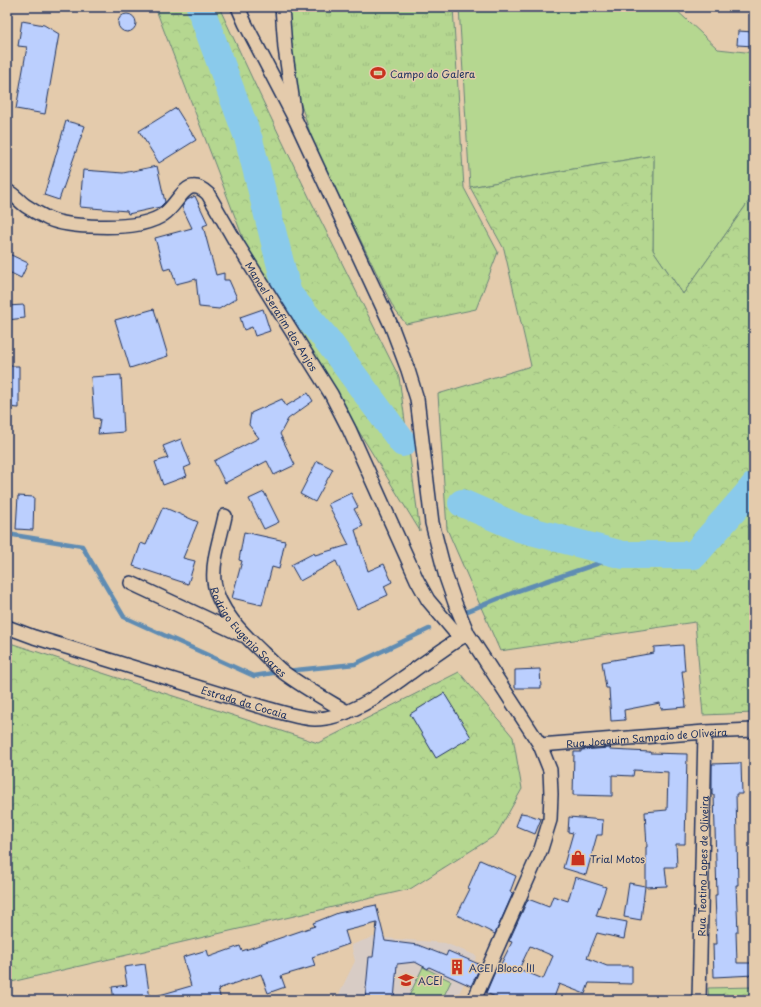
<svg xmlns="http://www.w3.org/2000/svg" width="761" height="1007" font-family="'Playpen Sans',sans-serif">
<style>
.built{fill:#d8ccc5}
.green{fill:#b5d790;stroke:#688377}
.forest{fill:url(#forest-crowns);stroke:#688377}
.park{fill:url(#park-tufts);stroke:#688377}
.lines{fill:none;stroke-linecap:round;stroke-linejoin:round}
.stream{stroke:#5e8cb3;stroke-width:4.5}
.river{stroke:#8acaeb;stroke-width:28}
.building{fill:#bbcffe;stroke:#1b2f5e;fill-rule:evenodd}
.minor-casing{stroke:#1b2f5e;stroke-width:16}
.minor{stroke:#e4cbac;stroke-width:13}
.labels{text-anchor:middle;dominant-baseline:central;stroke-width:3;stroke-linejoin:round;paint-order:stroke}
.poi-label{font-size:10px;fill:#1b2f5e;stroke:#e4cbac;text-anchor:start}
.street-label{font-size:10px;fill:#1b2f5e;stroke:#e4cbac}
</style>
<defs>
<pattern id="forest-crowns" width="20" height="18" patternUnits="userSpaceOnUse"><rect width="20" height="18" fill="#b5d790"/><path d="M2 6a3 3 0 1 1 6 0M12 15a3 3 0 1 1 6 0" fill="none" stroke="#9bb97f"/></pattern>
<pattern id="park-tufts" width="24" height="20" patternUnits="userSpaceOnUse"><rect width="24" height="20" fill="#b5d790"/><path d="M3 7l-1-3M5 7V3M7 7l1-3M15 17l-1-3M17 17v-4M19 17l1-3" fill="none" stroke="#9bb97f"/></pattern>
</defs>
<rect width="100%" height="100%" fill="#e4cbac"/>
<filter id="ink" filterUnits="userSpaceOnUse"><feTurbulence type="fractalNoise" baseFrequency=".025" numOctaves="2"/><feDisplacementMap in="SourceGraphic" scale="8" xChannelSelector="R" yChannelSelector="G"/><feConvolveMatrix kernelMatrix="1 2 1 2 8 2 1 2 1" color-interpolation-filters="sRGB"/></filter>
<g filter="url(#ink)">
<!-- built -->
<polygon class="built" points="373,937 445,943 477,956 456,1000 336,1000 355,961 351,945"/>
<!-- green -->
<g class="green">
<polygon points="459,7 673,7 718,49 754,53 754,194 683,294 653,250 654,155 470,187"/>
<polygon points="423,967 451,981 442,1000 407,1000"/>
</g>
<!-- forest -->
<g class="forest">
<polygon points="155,7 219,7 259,93 310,199 399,377 420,531 248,251"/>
<polygon points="654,155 653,250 683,294 754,194 754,713 703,715 695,622 500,651 447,529 438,394 531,366 504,249 470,187"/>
<polygon points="7,642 318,743 459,672 513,737 522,789 496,835 410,889 7,983"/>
<polygon points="754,987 754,1000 709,1000 708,988"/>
</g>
<!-- park -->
<polygon class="park" points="287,7 453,7 464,188 498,252 476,309 406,324 394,309 313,142 292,77"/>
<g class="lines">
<!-- stream -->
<g class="stream">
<polyline points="7,534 82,546 124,617 254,676 279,672"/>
<polyline points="468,611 517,591 623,555"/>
<polyline points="286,671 355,664 429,629"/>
</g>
<!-- river -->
<g class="river">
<polyline points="200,7 249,140 288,294 328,341 403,443"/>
<polyline points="462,503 519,528 623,555 694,555 745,497 754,486"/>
</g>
</g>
<!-- building -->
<g class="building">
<circle cx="127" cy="23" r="9"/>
<polygon points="22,21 44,25 59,34 45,114 16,109 27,47 18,46"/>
<polygon points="738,31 754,32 754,46 737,45"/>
<polygon points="176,108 196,140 159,163 139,131"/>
<polygon points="66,121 85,126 59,200 44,195"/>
<polygon points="157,166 165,202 160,207 128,214 127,211 80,207 83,170 123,173"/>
<polygon points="195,196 208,224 203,226 216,275 224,273 224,280 229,280 237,298 219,309 199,307 196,279 176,284 171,268 164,270 155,238 192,228 182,207 187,200"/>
<polygon points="7,253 28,263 21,278 7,271"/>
<polygon points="24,305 25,318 7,320 7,306"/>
<polygon points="154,309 168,356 130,368 115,320"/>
<polygon points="263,309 270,331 255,336 252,327 244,330 240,317"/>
<polygon points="7,366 19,366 19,408 7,407"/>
<polygon points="121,375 124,432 98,434 100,419 94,418 91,377"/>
<polygon points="308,393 313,401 288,419 280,434 295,465 274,475 267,461 225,483 214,461 259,438 249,425 251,413 282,399 286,406"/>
<polygon points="181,439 191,465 184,468 187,476 163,485 155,462 168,458 163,446"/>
<polygon points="317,461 333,469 315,502 300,494"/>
<polygon points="264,492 279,522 264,529 249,499"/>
<polygon points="351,493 358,507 354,509 363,526 355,530 368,571 384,564 392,582 384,586 388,595 357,609 336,561 300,581 291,565 314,553 315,555 349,545 328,504"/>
<polygon points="18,496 34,497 33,530 16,529"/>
<polygon points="163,507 198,522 183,558 195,561 188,584 133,566 141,543 146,545"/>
<polygon points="244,532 285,541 279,569 272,567 262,605 232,598 242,561 239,560"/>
<polygon points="683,645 685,671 682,671 686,707 661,709 660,703 624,710 625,720 611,721 609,688 606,688 602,662 654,653 654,647"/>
<polygon points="540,669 541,688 515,688 515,670"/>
<polygon points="444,693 471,737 436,758 410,714"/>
<polygon points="610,748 610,750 650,752 650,753 687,754 685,844 676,844 677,867 665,867 667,886 646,887 646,847 647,847 645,812 667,810 668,772 634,770 633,776 612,775 612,796 573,795 574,752 581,752 581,750"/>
<polygon points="741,763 742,794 736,794 738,885 736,885 738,932 736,932 737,963 754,963 754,975 714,977 713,944 717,944 715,895 717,895 714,795 712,795 712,764"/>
<polygon points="521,813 527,814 541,819 535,834 516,826"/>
<polygon points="569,817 603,820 602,835 597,835 586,875 563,868 573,833 568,832"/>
<polygon points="480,860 516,876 510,892 513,893 495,934 457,915 470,889 468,888"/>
<path d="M575 877 606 887 596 916 627 922 624 939 597 933 587 958 607 966H632V984L589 983 585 994 559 984 553 1000H503L486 993 497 967 499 968 512 942 509 941 528 899 549 907 553 896 568 901ZM530 946 553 956 543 979 519 969Z"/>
<polygon points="629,883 645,886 641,920 624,917"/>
<polygon points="376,905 385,941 418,945 446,956 448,951 481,965 471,986 429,967 428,969 415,962 397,964 394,1000 365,1000 369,957 373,957 377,923 345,931 349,944 312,957 315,966 281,976 285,987 268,993 261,974 218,989 221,1000 156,1000 156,996 191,986 183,957 207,950 209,957 240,946 242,951 315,926 313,923 338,913"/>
<polygon points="145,964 150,999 114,1000 112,987 127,985 124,967"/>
</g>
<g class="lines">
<!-- minor casing -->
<g class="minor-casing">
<g id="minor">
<polyline points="238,7 245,23 296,121 391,325 408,370 417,399 432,523 446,577 455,603 468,634 540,745 550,770 551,794 550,820 541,849 474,1000"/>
<polyline points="282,7 285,48 294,110"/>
<path id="s1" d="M7 191C14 194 20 202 26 206 32 210 39 214 45 217 64 228 117 228 139 224 147 222 157 220 164 214 180 203 186 173 208 194L234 239 331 394 349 429 417 580 428 600 460 638"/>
<path id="s2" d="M225 516C221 536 212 560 214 581 217 609 244 635 263 653 269 659 276 666 283 672 303 687 325 699 347 712"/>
<polyline points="131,583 242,635"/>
<path id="s3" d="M7 627 34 637 259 706C277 711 296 718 315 719 349 719 383 692 410 673 426 661 443 650 460 638L467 635"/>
<path id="s4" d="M540 745 705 732 754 730"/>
<path id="s5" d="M699 1000 705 732"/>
</g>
</g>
<!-- minor -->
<use href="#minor" class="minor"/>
</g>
</g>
<!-- icons -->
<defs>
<g id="stadium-bare" transform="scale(1.2)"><path d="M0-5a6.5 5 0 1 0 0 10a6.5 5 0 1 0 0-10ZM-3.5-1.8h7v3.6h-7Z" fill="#c8321e" stroke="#e4cbac" stroke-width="2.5" paint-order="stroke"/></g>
<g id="shop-bare" transform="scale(1.2)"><path d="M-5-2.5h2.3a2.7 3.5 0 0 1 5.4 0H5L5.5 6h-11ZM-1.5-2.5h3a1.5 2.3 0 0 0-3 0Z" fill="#c8321e" stroke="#e4cbac" stroke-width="2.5" paint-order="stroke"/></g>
<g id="building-bare" transform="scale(1.2)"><path d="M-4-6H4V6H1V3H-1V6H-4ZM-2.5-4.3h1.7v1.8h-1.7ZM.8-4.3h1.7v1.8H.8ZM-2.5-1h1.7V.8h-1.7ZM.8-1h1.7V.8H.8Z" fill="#c8321e" stroke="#e4cbac" stroke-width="2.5" paint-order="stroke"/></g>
<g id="school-bare" transform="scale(1.2)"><path d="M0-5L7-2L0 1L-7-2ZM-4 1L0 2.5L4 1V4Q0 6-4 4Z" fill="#c8321e" stroke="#e4cbac" stroke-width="2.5" paint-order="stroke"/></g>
</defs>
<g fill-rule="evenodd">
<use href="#stadium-bare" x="378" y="73"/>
<use href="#shop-bare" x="578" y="858"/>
<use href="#building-bare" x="457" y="967"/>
<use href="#school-bare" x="406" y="980"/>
</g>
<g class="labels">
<!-- poi labels -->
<g class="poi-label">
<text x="390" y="73">Campo do Galera</text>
<text x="590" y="858">Trial Motos</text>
<text x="469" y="967">ACEI Bloco III</text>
<text x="418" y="980">ACEI</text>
</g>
<!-- street labels -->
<g class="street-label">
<text stroke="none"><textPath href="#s1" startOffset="369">Manoel Serafim dos Anjos</textPath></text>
<text stroke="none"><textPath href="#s2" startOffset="129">Rodrigo Eugenio Soares</textPath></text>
<text stroke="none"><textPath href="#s3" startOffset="249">Estrada da Cocaia</textPath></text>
<text stroke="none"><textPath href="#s4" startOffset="107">Rua Joaquim Sampaio de Oliveira</textPath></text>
<text stroke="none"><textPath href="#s5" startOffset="134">Rua Teotino Lopes de Oliveira</textPath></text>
</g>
</g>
<!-- margin -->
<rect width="761" height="1007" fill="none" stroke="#e4cbac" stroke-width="24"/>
<rect x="12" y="12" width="737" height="983" fill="none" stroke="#1b2f5e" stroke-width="1.5" filter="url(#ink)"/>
</svg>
